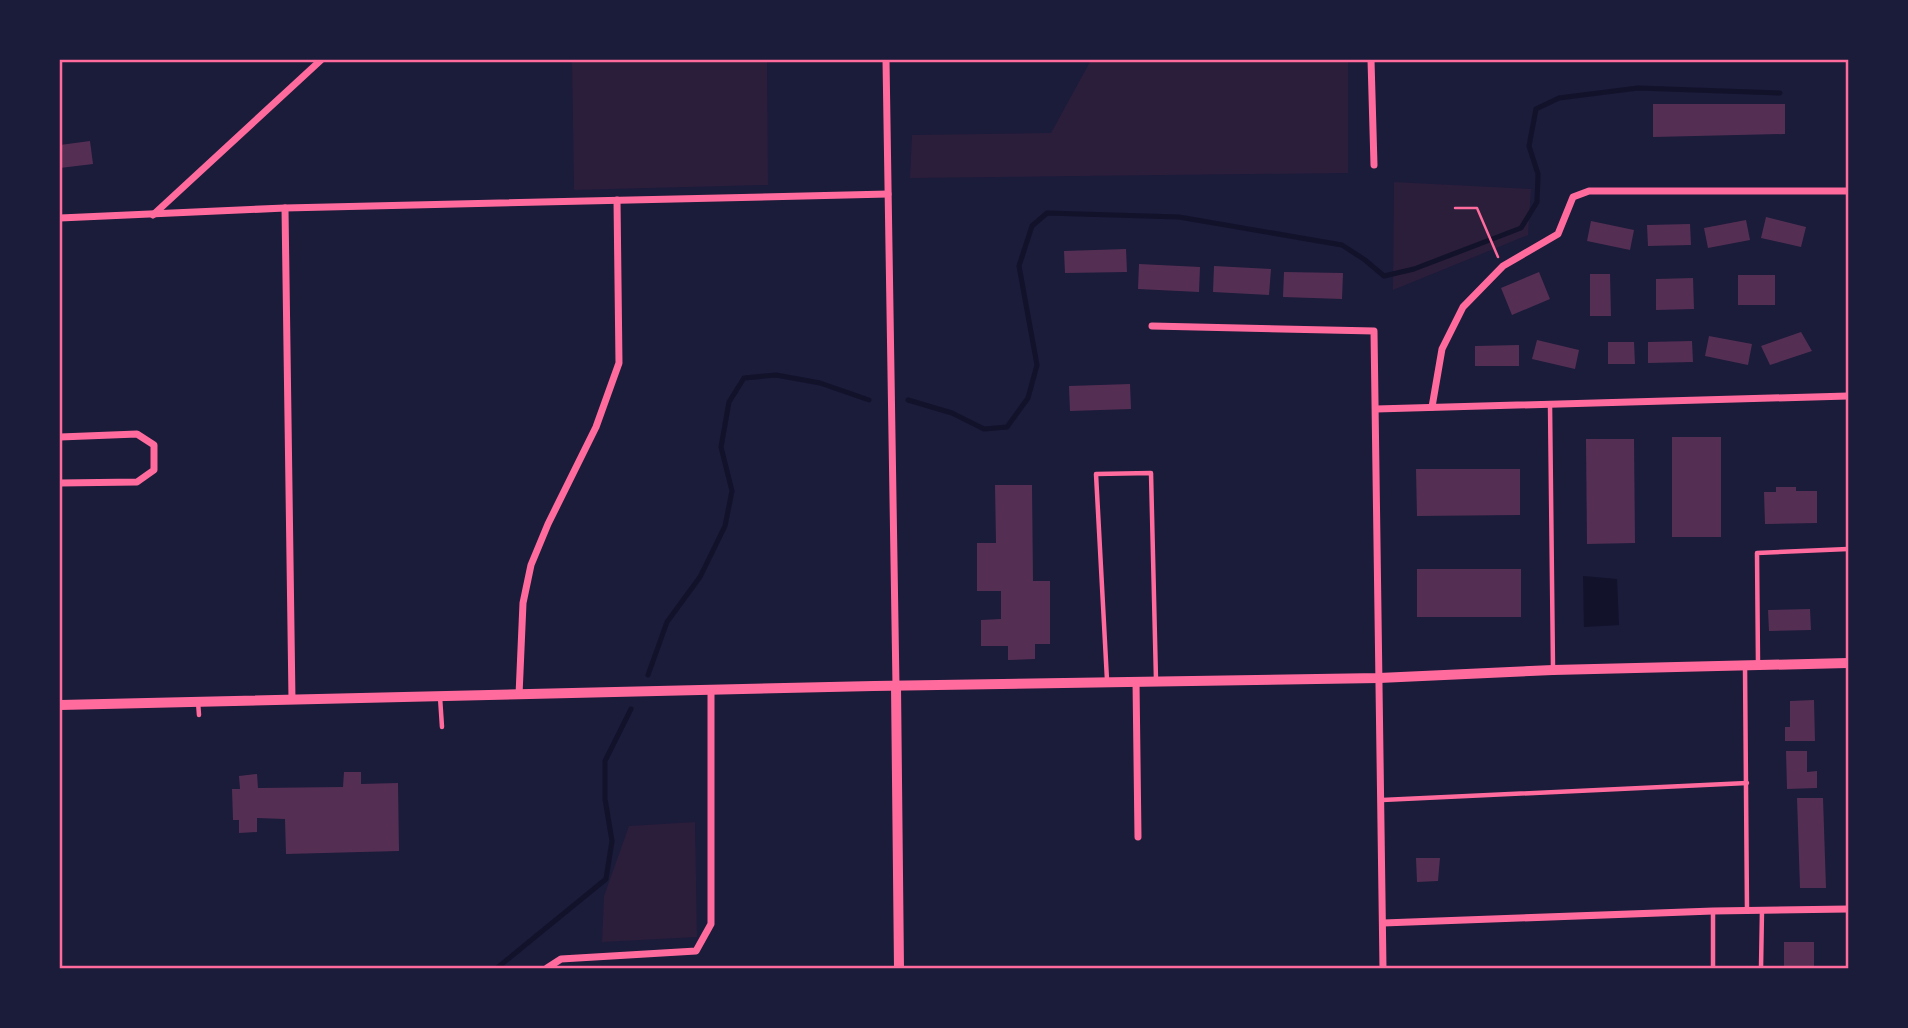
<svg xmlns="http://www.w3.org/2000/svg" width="1908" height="1028" font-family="'Fira Sans',sans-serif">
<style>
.green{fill:#2a1e3b}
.water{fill:#12122b}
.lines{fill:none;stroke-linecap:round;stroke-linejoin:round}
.stream{stroke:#12122b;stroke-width:5}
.building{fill:#542f53}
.path{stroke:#ff6b9d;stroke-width:2.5}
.service{stroke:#ff6b9d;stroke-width:4.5}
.minor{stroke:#ff6b9d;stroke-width:7}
.tertiary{stroke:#ff6b9d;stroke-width:10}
.neatline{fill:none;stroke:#ff6b9d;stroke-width:2.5}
</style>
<rect width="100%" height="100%" fill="#1b1b3a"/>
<!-- green -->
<g class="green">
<polygon points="572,60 767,60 768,185 574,190"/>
<polygon points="1091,60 1348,60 1348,173 910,178 912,135 1051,133"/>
<polygon points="1394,182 1531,189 1528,235 1393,290"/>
<polygon points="695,822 697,937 602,942 604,896 629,826"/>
</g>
<!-- water -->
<polygon class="water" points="1583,576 1617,579 1619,625 1584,627"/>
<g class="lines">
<!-- stream -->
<g class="stream">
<polyline points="908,400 952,413 984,429 1007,427 1028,398 1037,365 1019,266 1032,226 1047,213 1179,217 1342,245 1365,260 1384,276 1414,269 1521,228 1537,202 1538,174 1529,146 1536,109 1559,98 1638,88 1780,93"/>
<polyline points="648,675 667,622 700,577 725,526 732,491 721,447 729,402 744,378 776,375 820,383 869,400"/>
<polyline points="497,968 606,879 612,841 605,799 605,761 631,709"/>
</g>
</g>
<!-- building -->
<g class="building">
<polygon points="1653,104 1785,104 1785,134 1653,137"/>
<polygon points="90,141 93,164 60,168 60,145"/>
<polygon points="1766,217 1806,227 1801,247 1761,238"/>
<polygon points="1746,220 1750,240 1708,248 1704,228"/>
<polygon points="1591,221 1634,230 1630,250 1587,241"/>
<polygon points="1690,224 1691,245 1648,246 1647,225"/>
<polygon points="1126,249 1127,272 1065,273 1064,251"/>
<polygon points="1139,264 1200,267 1199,292 1138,289"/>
<polygon points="1214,266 1271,269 1269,295 1213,292"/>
<polygon points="1284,272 1343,273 1342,299 1283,297"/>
<polygon points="1539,272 1550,299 1512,315 1501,288"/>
<polygon points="1590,274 1610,274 1611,316 1590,316"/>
<rect x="1738" y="275" width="37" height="30"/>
<polygon points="1693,278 1694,309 1656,310 1656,279"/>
<polygon points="1801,332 1812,351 1770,365 1761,346"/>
<polygon points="1709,336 1752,344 1748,365 1705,356"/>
<polygon points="1537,340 1579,350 1575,369 1532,359"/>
<polygon points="1692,341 1693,362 1648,363 1648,342"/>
<polygon points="1608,342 1634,342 1635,364 1608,364"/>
<polygon points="1519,345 1519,366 1475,366 1475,346"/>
<polygon points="1130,384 1131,409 1070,411 1069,386"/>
<rect x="1672" y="437" width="49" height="100"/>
<polygon points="1586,439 1634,439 1635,543 1587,544"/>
<polygon points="1416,469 1520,469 1520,515 1417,516"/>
<polygon points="995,485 1032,485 1033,581 1050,581 1050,644 1035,644 1035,659 1008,660 1008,646 981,646 981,620 1001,619 1001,591 977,591 977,543 996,543"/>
<polygon points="1776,487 1796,487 1796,491 1817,491 1817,523 1765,524 1764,492 1776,492"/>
<rect x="1417" y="569" width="104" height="48"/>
<polygon points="1810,609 1811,630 1769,631 1768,610"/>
<polygon points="1814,700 1815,741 1785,741 1785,727 1790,727 1790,701"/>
<polygon points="1786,751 1807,751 1807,772 1817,771 1817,788 1787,789"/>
<polygon points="344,772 361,772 361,784 398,783 399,851 286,854 285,819 257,818 257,832 239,833 239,820 233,820 232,789 240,789 239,776 257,774 258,788 343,787"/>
<polygon points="1797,798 1823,798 1826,888 1800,888"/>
<polygon points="1416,858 1440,858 1438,881 1417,882"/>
<rect x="1784" y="942" width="30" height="26"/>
</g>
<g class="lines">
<!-- path -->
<polyline class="path" points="1455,208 1477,208 1498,257"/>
<!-- service -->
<g class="service">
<polyline points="1550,404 1553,668"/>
<polyline points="1758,664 1757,553 1848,549"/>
<polyline points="1745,666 1747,910"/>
<polyline points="1107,680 1096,474 1151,473 1156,680"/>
<polyline points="440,697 442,727"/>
<polyline points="198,702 199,715"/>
<polyline points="1382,800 1747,783"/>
<polyline points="1713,911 1713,968"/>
<polyline points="1761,968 1762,910"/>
</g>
<!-- minor -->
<g class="minor">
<polyline points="886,60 896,686"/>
<polyline points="1371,60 1374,165"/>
<polyline points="285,208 292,700"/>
<polyline points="153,215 321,60"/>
<polyline points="60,218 285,208 888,194"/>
<polyline points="1152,326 1374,331 1383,968"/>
<polyline points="1432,407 1442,349 1463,307 1503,266 1558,234 1573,197 1589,191 1848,191"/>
<polyline points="1376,409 1848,396"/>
<polyline points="60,437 137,434 154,445 154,470 137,482 60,483"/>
<polyline points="1136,681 1138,837"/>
<polyline points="519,695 523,603 531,565 548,524 596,427 619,363 617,200"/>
<polyline points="1383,923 1713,911 1848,909"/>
<polyline points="547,968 561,959 696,951 711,924 711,690"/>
</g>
<!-- tertiary -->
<g class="tertiary">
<polyline points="896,686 899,968"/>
<polyline points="60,705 874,686 1379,678 1553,670 1848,663"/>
</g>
</g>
<!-- border -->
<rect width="1908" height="1028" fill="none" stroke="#1b1b3a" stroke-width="122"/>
<rect x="61" y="61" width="1786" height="906" class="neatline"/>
</svg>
